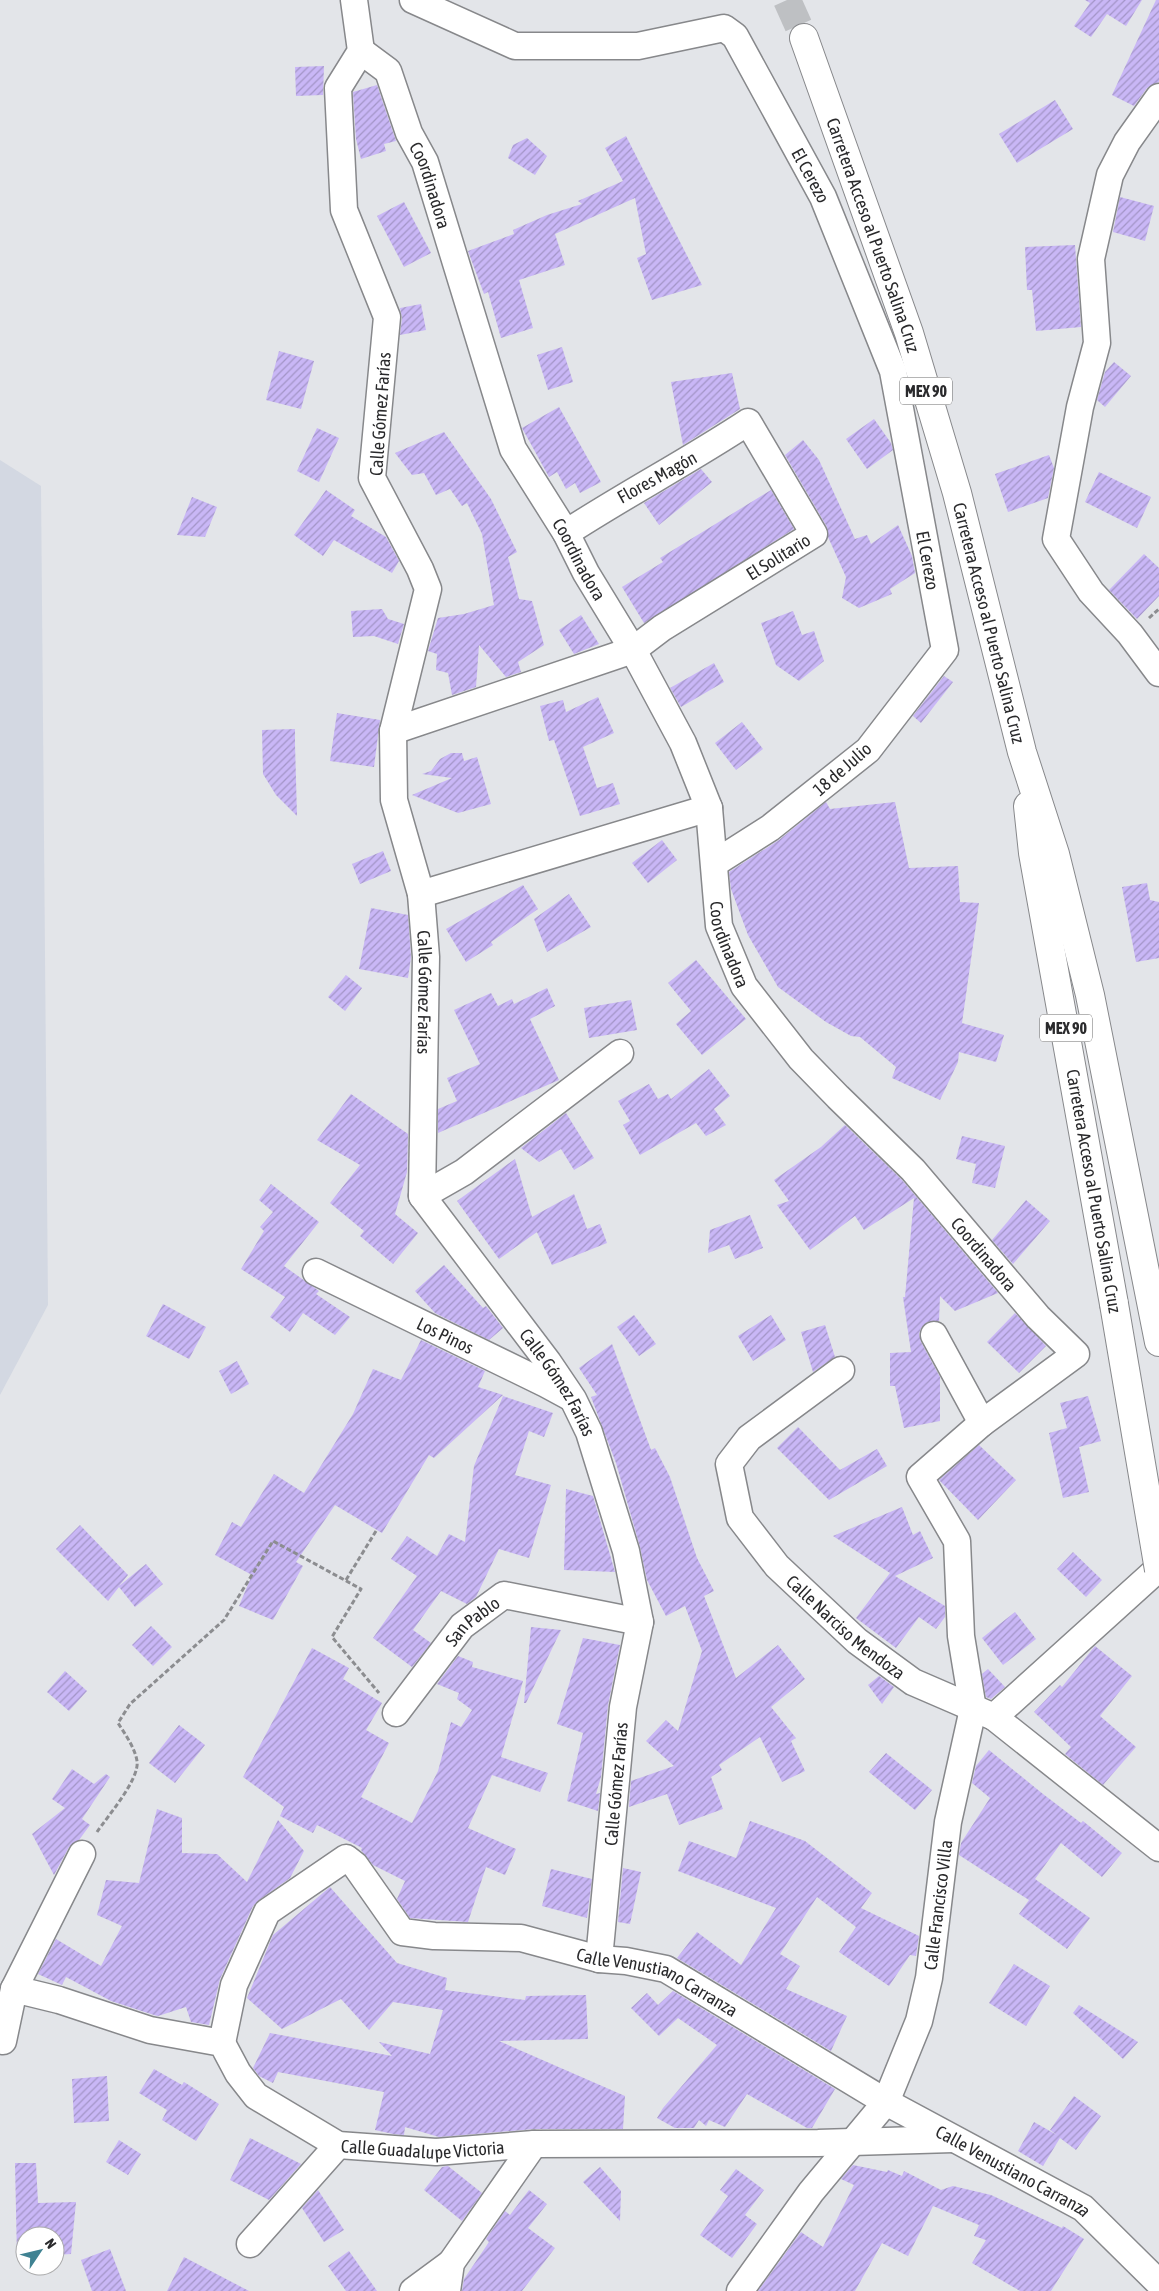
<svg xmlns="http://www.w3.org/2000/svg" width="1159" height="2291" font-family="'Asap Condensed',sans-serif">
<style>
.built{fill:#d3d8e2}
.building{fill:url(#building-hatch)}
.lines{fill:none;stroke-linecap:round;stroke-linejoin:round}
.major-tunnel{stroke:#bec0c3;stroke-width:28;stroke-dasharray:28 14;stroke-linecap:butt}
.minor-casing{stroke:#87888b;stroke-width:29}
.major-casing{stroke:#87888b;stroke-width:30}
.path{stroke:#8c8d90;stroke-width:3;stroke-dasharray:5 2.5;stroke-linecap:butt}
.minor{stroke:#fff;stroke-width:26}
.major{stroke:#fff;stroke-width:28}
.major-bridge-casing{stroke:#87888b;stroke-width:30;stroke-linecap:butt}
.major-bridge{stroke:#fff;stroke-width:28}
.labels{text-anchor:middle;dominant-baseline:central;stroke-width:4;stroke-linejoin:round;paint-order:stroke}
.shield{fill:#fff;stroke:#6a6a6b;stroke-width:1}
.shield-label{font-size:16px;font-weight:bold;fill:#2a2a2c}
.street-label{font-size:18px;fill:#2a2a2c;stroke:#fff}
</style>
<defs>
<pattern id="building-hatch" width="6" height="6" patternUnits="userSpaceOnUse" patternTransform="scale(1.25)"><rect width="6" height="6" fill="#c9b7f6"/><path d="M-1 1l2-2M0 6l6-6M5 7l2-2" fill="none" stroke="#a395c7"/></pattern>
</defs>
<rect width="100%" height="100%" fill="#e3e5e9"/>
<!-- built -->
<polygon class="built" points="0,460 41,486 48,1305 0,1395"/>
<!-- building -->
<g class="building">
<polygon points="1085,0 1142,0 1126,26 1107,14 1091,37 1074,26 1090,3"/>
<polygon points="1156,0 1159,0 1159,82 1147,88 1134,106 1112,95"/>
<polygon points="324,66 323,95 296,96 295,67"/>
<polygon points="377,85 396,141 384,144 386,151 361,159 356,139 353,92"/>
<polygon points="1055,100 1073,129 1017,163 999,134"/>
<polygon points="626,136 702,285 652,300 637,258 646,254 635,198 555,234 565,265 519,280 533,328 501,338 488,292 484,294 468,251 514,234 513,230 547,215 582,204 578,201 623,181 605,148"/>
<polygon points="527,138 547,156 535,175 508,158 513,145"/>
<polygon points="1120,197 1154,206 1145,241 1113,232"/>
<polygon points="404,202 431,253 404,267 377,216"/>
<polygon points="1075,245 1081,327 1036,331 1032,290 1027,290 1025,247"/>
<polygon points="421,304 426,330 400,335 402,318 400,308"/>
<polygon points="562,347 573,382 548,390 537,355"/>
<polygon points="279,351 314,361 301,409 266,400"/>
<polygon points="1114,362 1131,376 1105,407 1097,400 1105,372"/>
<polygon points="732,373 740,409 683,445 671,382"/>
<polygon points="559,407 601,482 580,493 575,483 566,489 557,472 549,477 522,428"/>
<polygon points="874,419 891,443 893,450 867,469 846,439"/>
<polygon points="317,428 339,438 319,482 297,471"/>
<polygon points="444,432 491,499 517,552 508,557 519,599 532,601 544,645 518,662 521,672 506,677 479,645 476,687 452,695 448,673 436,670 437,654 428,651 438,618 464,614 494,605 482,534 467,503 462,506 450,489 436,495 424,473 412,475 395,453"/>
<polygon points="803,440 819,460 855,539 867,535 871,544 898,525 912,556 915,573 890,589 892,594 859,608 842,598 846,577 828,537 827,527 785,455"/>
<polygon points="1049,455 1054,468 1048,498 1008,512 995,474"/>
<polygon points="701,469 712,482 659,525 644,503"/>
<polygon points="1099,472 1151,497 1137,528 1085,502"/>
<polygon points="326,490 355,510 351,516 386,537 399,561 392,573 334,540 323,556 294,535"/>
<polygon points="771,490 794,529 644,623 622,587 663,562 660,558"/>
<polygon points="192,497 217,507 205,537 177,535"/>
<polygon points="1144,554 1159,568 1159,596 1137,619 1109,590"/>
<polygon points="382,609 388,619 404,624 398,644 374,636 353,637 351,611"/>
<polygon points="793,611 802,635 814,631 824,661 799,681 776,665 761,623"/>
<polygon points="581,615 599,644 574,654 559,630"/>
<polygon points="714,663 724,682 681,707 670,688"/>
<polygon points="944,676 953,682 921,723 913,716"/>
<polygon points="598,697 614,733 583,747 597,788 613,783 620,804 580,816 554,740 549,741 540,706 563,700 566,712"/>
<polygon points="337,713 380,720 374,767 330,761"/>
<polygon points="742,722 763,749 736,770 715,743"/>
<polygon points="295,729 295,744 297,816 276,795 263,774 262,730"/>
<polygon points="451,753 462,753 464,761 477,757 491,804 458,813 412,795 452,778 422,774 431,771 440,759"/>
<polygon points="826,802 830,809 895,802 909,868 958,866 960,902 979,903 962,1023 1004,1035 996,1062 959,1052 958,1062 940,1100 892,1078 896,1067 860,1037 851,1036 826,1022 778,987 748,935 731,889 729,872 779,840"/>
<polygon points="662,840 677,860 648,883 632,863"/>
<polygon points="383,851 391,871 360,884 352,864"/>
<polygon points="1147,883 1150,900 1159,902 1159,958 1136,962 1122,887"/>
<polygon points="523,885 538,909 491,942 493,945 466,962 446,929"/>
<polygon points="569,894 591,927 547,952 534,919"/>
<polygon points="371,908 408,915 411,957 408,978 359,969"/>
<polygon points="696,960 746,1019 702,1055 676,1024 691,1011 668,983"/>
<polygon points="346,975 362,988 345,1011 328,997"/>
<polygon points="547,988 555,1006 530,1019 559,1080 438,1133 438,1109 457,1101 447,1078 480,1064 454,1010 491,993 498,1006 512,999 514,1004"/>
<polygon points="631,1000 637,1030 589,1038 584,1008"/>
<polygon points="709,1069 730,1096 714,1109 726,1125 706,1136 696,1123 640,1155 623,1125 630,1121 618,1101 649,1084 658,1099 668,1094 671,1099"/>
<polygon points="351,1094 408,1134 407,1172 395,1214 418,1233 393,1264 360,1236 364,1231 330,1203 360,1165 317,1140"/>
<polygon points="566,1113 594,1158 574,1170 561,1149 539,1162 521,1148"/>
<polygon points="845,1125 902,1180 998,1293 955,1311 940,1296 939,1321 927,1322 921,1328 919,1334 921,1342 940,1377 940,1421 904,1428 895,1386 890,1386 890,1353 911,1352 903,1297 905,1297 914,1198 864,1230 855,1216 810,1250 777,1205 789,1201 774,1180 821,1147"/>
<polygon points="962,1136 1005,1146 995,1188 972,1183 976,1164 956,1159"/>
<polygon points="515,1159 532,1217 574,1194 587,1229 600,1224 607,1243 552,1265 536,1230 537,1232 499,1259 457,1201"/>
<polygon points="271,1184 319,1222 284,1266 319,1291 316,1294 350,1317 335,1335 303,1313 290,1332 270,1317 285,1297 241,1269 264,1231 260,1227 273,1212 259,1200"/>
<polygon points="1026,1200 1050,1221 1013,1264 992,1240"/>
<polygon points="750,1215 763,1248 735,1259 729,1245 708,1253 710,1230"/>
<polygon points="444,1265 483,1308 486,1306 503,1328 489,1340 435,1313 415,1291"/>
<polygon points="163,1304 206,1327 189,1359 146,1336"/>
<polygon points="1015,1313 1046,1346 1019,1373 987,1342"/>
<polygon points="634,1315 656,1344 639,1356 617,1327"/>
<polygon points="771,1315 786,1340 753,1361 738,1336"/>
<polygon points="825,1325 835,1357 813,1372 801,1332"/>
<polygon points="421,1340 485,1371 478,1387 503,1395 434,1458 429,1455 382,1533 335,1505 296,1562 303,1566 273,1620 239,1606 252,1575 215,1555 232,1522 241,1527 274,1474 304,1493 353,1414 373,1369 401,1380"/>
<polygon points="612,1344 651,1450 655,1448 670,1477 697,1558 714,1591 704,1596 736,1678 778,1645 805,1679 771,1707 796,1738 791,1741 805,1771 782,1782 760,1737 719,1765 722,1770 711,1777 723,1809 679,1825 667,1794 629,1807 631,1781 674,1766 646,1741 666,1720 678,1731 702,1651 685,1606 666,1616 647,1580 640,1547 616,1463 591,1397 597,1395 579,1368"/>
<polygon points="237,1361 249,1384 231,1394 219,1371"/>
<polygon points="503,1396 553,1413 544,1437 529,1431 515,1475 551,1485 529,1558 499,1549 476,1597 467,1604 441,1591 413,1630 431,1643 412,1667 373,1638 417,1576 391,1559 407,1536 437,1556 449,1534 465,1542 474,1466"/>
<polygon points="1088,1396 1101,1441 1079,1447 1089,1492 1063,1498 1049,1433 1067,1428 1060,1403"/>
<polygon points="798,1427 840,1470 877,1449 887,1466 829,1500 777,1448"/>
<polygon points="979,1445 1016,1480 978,1520 939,1480"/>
<polygon points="566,1489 593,1496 615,1572 564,1570"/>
<polygon points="902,1507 913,1535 920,1531 933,1558 895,1576 945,1606 945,1617 936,1629 919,1617 896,1648 856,1618 890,1573 833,1536"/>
<polygon points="80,1525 128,1575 119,1586 146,1564 163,1584 135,1607 119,1587 108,1601 56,1549"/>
<polygon points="1073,1552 1102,1580 1086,1597 1057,1569"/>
<polygon points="1015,1612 1036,1639 1003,1665 982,1638"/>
<polygon points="151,1626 172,1647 153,1666 132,1645"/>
<polygon points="531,1627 561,1630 526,1703 524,1703"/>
<polygon points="583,1638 620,1645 608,1705 601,1777 596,1794 600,1793 598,1811 567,1801 583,1733 557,1724"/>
<polygon points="1095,1646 1132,1676 1100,1716 1136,1747 1103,1785 1065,1754 1071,1747 1034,1712 1060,1685 1062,1687"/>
<polygon points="312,1648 349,1668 343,1679 382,1703 366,1730 389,1743 361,1797 412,1823 438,1771 451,1722 461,1727 472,1710 457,1699 459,1693 437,1684 458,1656 473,1662 472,1667 523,1681 501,1757 548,1773 540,1792 492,1775 468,1828 516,1849 505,1875 486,1867 468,1922 410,1918 397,1899 405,1881 373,1865 361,1850 362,1848 317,1825 313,1833 280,1816 284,1807 243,1777"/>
<polygon points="988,1669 1005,1687 991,1699 986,1697 982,1674"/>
<polygon points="65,1671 87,1691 69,1711 47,1692"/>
<polygon points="879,1676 894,1687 882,1704 868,1685"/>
<polygon points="179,1725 205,1745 175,1783 149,1763"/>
<polygon points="989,1750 1043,1794 1081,1823 1083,1821 1122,1853 1102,1877 1061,1843 1035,1879 1090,1918 1067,1949 1019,1914 1029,1900 959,1855 961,1843 990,1798 972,1783 976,1766"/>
<polygon points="886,1753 932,1790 915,1810 869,1772"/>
<polygon points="72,1769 94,1784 106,1774 110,1777 82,1819 90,1825 79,1840 69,1847 54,1875 32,1834 65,1808 52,1799"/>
<polygon points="157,1809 182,1818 182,1853 217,1854 247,1882 278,1820 304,1851 290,1878 259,1900 253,1906 220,1979 209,2025 191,2022 186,2007 158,2016 154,2015 111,2001 66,1977 62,1985 38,1974 56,1939 101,1966 122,1926 97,1915 106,1880 139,1883"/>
<polygon points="750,1821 805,1841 872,1893 861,1908 919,1936 916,1956 910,1955 889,1986 839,1952 856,1927 817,1897 780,1954 800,1966 786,1989 847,2016 831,2051 677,1958 697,1932 741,1965 776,1908 678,1871 689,1841 736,1858"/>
<polygon points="623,1868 641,1872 630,1924 618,1922"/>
<polygon points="551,1869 592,1879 587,1918 542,1906"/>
<polygon points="330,1887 397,1963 447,1978 445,1990 525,2000 526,1996 586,1995 588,2039 499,2041 625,2096 623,2129 534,2129 439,2137 405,2127 404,2135 393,2134 375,2130 384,2092 278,2072 273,2083 259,2076 253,2068 270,2033 392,2056 379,2042 430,2054 443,2010 393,2002 369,2030 341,1999 282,2029 247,1998 273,1935"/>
<polygon points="1014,1964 1050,1986 1026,2026 989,2003"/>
<polygon points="673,1991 835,2089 812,2128 807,2128 747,2094 725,2127 709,2120 706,2126 699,2120 694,2128 675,2128 657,2118 663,2108 717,2045 678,2018 659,2036 631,2008 647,1993 658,2005"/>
<polygon points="1079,2005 1138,2042 1123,2059 1073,2013"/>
<polygon points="154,2069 182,2085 184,2082 219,2104 196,2141 162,2120 167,2110 139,2093"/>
<polygon points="107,2076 109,2121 74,2123 72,2079"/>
<polygon points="1074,2096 1101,2116 1076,2150 1060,2138 1043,2166 1018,2151 1034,2122 1057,2135 1050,2130"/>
<polygon points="250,2138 301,2164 269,2200 230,2180"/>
<polygon points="119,2140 141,2154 128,2175 106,2162"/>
<polygon points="15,2163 36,2163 38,2203 76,2202 71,2254 55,2255 55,2236 25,2236 25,2257 17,2258"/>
<polygon points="853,2165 887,2172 888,2170 902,2176 904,2171 941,2190 953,2186 991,2195 1062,2228 1063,2226 1084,2239 1051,2291 1020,2291 972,2263 986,2240 974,2236 979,2225 933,2206 908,2256 882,2243 855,2291 758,2291 801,2232 823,2247 854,2185 841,2179"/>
<polygon points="448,2166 482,2193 462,2221 424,2190 442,2167"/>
<polygon points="600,2167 621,2191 620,2221 583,2182"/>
<polygon points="736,2169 764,2190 745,2215 757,2224 732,2258 700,2235 728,2196 720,2190"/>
<polygon points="318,2190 344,2230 324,2242 302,2208"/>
<polygon points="529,2190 547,2204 528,2228 555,2248 522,2291 462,2291 464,2279 489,2242 486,2239 505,2211 510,2215"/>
<polygon points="110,2249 126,2291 92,2291 81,2260"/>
<polygon points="349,2251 377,2291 346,2291 328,2266"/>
<polygon points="184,2257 249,2291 167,2291"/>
</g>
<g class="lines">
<!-- major-tunnel -->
<polyline class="major-tunnel" points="787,0 804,38"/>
<!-- minor casing -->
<g class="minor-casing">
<g id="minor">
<path id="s1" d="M354 0 361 51 338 88 344 210 387 317 372 478 420 569 428 589 393 731 394 800 421 894 426 957 422 1196 548 1362 573 1399 589 1432 626 1551 640 1622 623 1707 599 1959"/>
<path id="s2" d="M413 0 515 46H638L724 28 735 36 823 197 893 371 945 650 868 750 770 828 715 863"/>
<path id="s3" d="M361 51 388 71 409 133 425 162 513 449 566 533 586 573 633 650 683 743 709 808 719 926 744 986 801 1059 838 1097 913 1170 1038 1317 1076 1354 982 1423 920 1477 957 1541 961 1636 973 1709 948 1822 929 1978 919 2021 886 2102 811 2192 740 2291"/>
<polyline points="1159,97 1127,142 1110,175 1091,259 1097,343 1080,407 1056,539 1091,592 1130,634 1159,673"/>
<path id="s4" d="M393 731 633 650 662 628 814 534 748 422C689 461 626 494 566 533"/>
<polyline points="421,894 709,808"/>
<polyline points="422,1196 464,1172 620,1053"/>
<path id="s5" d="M316 1272 546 1384 570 1397"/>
<polyline points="934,1335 982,1423"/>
<path id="s6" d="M841 1370 749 1438 729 1464 740 1518 777 1566 857 1641 913 1682 994 1717 1159 1568"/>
<path id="s7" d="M396 1713 462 1626 504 1595 640 1622"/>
<polyline points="994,1717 1159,1848"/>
<path id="s8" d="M14 1989 59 2000 150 2030 222 2043 238 2073 256 2096 338 2145 436 2152 534 2144 818 2143 953 2139"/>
<polyline points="3,2041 14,1989 82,1854"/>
<path id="s9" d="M222 2043 234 1985 267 1912 346 1858 355 1865 402 1932 434 1936 521 1938 599 1959 626 1961 666 1969 886 2102 1083 2208 1159 2283"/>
<polyline points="250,2244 338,2145"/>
<polyline points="413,2291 451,2263"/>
<polyline points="447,2291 451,2263 534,2144"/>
</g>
</g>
<!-- major casing -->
<g class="major-casing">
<g id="major">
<path id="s10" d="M804 38 909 333 957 493 1022 752 1055 854 1090 995 1159 1342"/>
<polyline points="1028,806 1033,853 1114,1304"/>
</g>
</g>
<!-- path -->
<g class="path">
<polyline points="1149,618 1159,609"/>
<polyline points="346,1580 376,1531"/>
<path d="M97 1832C107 1817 140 1779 137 1761 135 1748 125 1734 118 1723L130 1704 224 1620 273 1541 361 1589 332 1637 379 1693"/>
</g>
<!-- minor -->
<use href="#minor" class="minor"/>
<!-- major -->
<use href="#major" class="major"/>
<!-- major-bridge casing -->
<g class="major-bridge-casing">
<polyline id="major-bridge" points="1114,1304 1159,1570"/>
</g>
<!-- major-bridge -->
<use href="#major-bridge" class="major-bridge"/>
</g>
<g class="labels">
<!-- shield labels -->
<g class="shield">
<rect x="900" y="377.5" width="52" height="27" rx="4"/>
<rect x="1040" y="1014.5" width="52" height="27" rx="4"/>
</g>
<g class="shield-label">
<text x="926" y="391">MEX 90</text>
<text x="1066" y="1028">MEX 90</text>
</g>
<!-- street labels -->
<g class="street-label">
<text stroke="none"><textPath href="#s2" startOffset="495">El Cerezo</textPath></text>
<text stroke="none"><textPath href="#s3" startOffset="156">Coordinadora</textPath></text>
<text stroke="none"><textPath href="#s10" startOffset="209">Carretera Acceso al Puerto Salina Cruz</textPath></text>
<text transform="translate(380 414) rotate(-86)">Calle Gómez Farías</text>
<text transform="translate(657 477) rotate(-29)">Flores Magón</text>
<text stroke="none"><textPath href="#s4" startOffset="426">El Solitario</textPath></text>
<text stroke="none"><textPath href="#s3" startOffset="561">Coordinadora</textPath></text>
<text stroke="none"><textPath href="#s2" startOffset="900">El Cerezo</textPath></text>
<text stroke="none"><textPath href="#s10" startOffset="614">Carretera Acceso al Puerto Salina Cruz</textPath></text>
<text transform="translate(842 769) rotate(-41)">18 de Julio</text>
<text stroke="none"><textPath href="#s3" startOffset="981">Coordinadora</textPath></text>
<text stroke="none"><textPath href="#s1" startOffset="1030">Calle Gómez Farías</textPath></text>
<text transform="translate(1094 1191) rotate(80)">Carretera Acceso al Puerto Salina Cruz</text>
<text stroke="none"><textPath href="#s3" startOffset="1386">Coordinadora</textPath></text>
<text stroke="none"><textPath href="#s5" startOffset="144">Los Pinos</textPath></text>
<text stroke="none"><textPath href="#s1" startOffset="1465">Calle Gómez Farías</textPath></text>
<text stroke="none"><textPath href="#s7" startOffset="120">San Pablo</textPath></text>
<text stroke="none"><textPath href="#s6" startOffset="355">Calle Narciso Mendoza</textPath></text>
<text transform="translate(616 1784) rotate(-85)">Calle Gómez Farías</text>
<text transform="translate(938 1905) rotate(-83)">Calle Francisco Villa</text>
<text stroke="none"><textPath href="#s9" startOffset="592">Calle Venustiano Carranza</textPath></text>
<text stroke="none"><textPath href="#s8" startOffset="459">Calle Guadalupe Victoria</textPath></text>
<text stroke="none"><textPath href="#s9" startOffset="998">Calle Venustiano Carranza</textPath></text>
</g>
</g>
<!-- north arrow -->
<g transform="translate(40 2251) rotate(55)"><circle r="24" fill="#ffffff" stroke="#aaaaab"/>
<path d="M0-4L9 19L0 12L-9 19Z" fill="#3f8292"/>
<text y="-8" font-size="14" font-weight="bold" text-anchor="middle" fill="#2a2a2c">N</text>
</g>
</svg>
